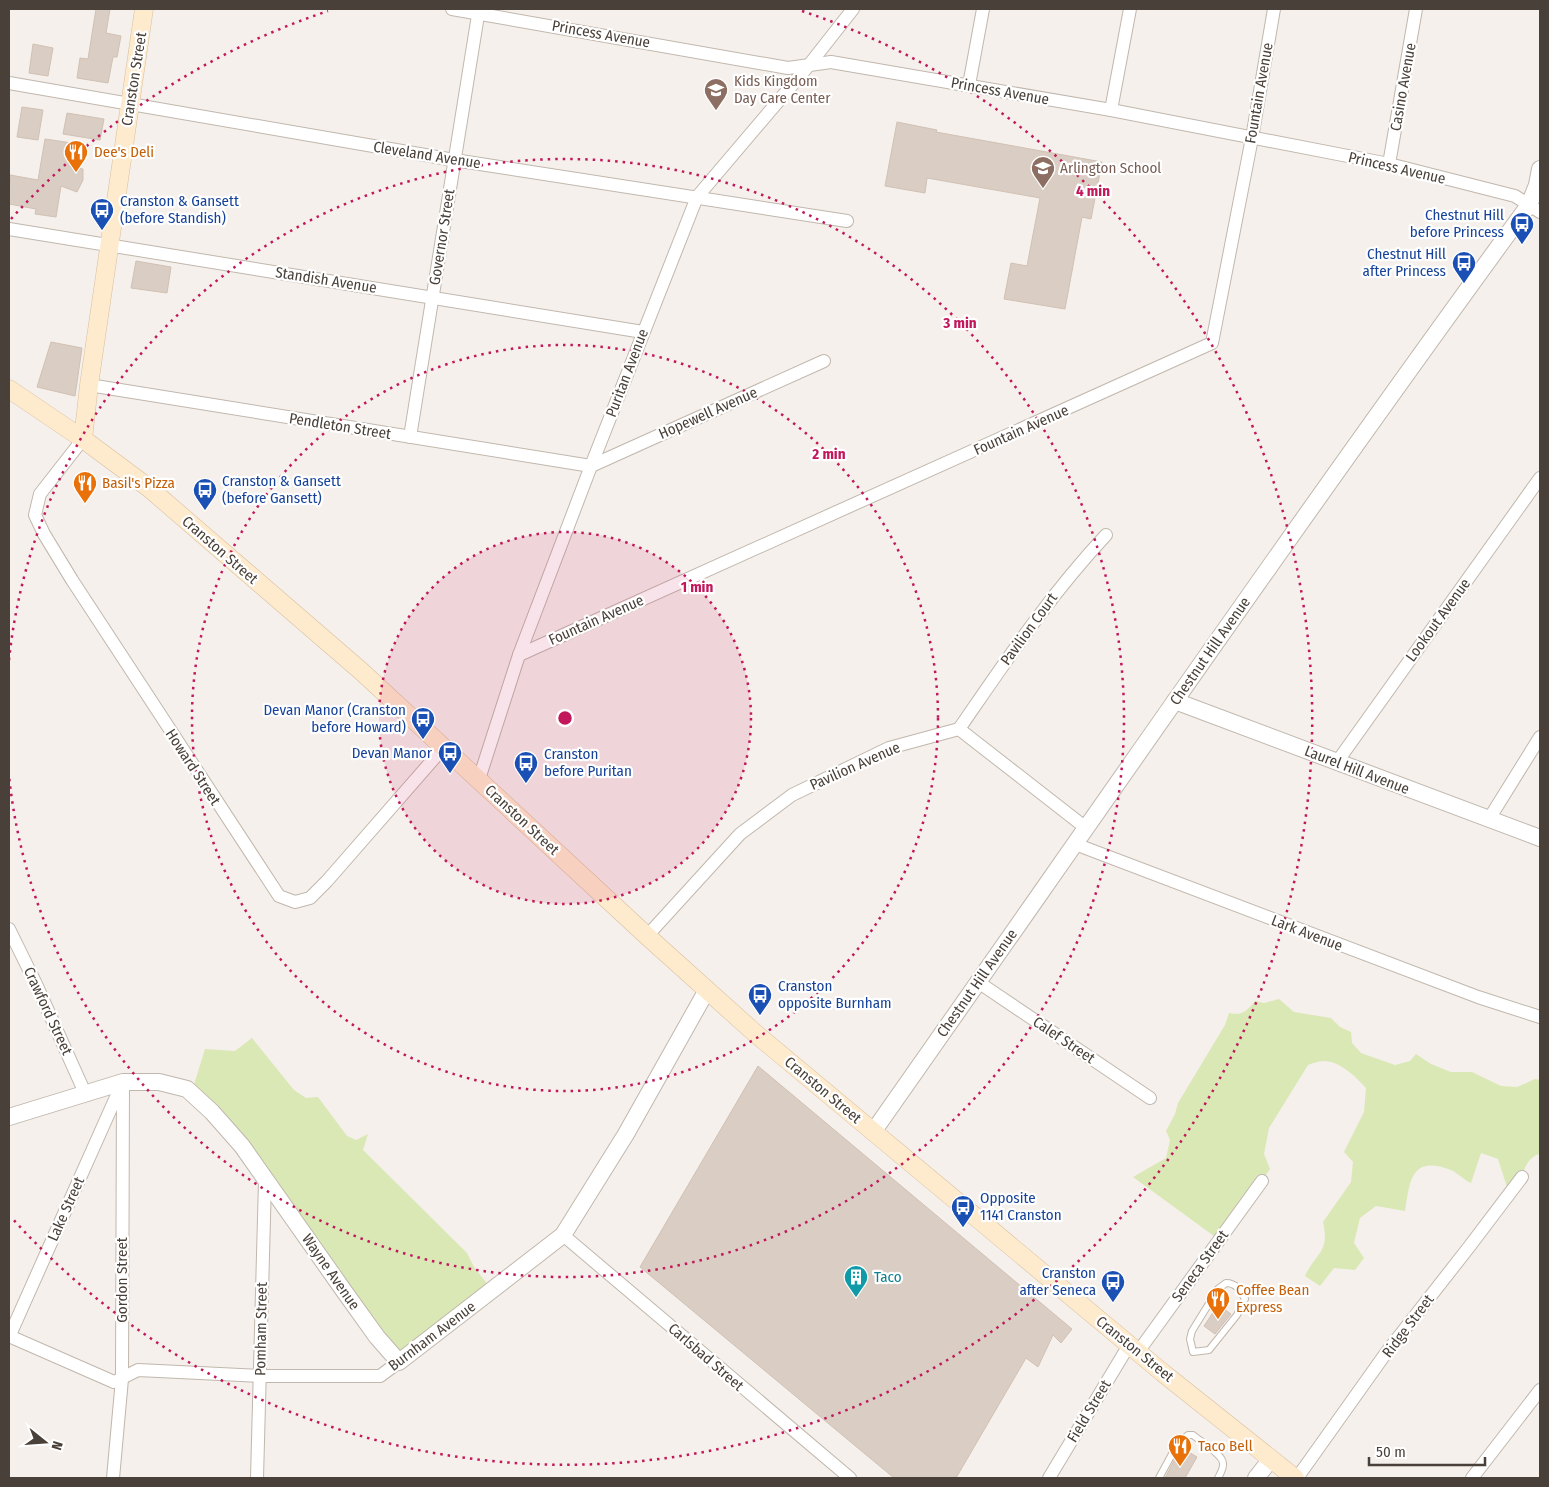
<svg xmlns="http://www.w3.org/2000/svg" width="1549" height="1487" font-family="'Fira Sans Condensed',sans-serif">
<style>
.green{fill:#d9e8b5}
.building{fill:#dacdc3;stroke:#d1c1b4}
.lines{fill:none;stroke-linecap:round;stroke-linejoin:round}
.service-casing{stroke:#c1b7ad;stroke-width:8}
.minor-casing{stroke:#c1b7ad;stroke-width:14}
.tertiary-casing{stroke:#c1b7ad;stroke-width:18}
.secondary-casing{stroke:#d7bf9e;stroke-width:19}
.service{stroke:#fff;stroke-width:6}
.minor{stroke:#fff;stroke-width:12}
.tertiary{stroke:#fff;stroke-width:16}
.secondary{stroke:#feeacd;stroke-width:18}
.ring{fill:none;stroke:#c2185b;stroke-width:2.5;stroke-dasharray:2.5 5}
.labels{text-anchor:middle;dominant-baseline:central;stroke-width:4.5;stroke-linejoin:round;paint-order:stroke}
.street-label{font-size:15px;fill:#494039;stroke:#fff}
.education-label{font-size:15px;fill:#785e54;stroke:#fff;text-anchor:start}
.food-label{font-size:15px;fill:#c56008;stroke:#fff;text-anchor:start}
.transit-label{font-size:15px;fill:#164399;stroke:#fff;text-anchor:start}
.culture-label{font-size:15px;fill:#0d838f;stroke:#fff;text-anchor:start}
.centre{fill:#c2185b;stroke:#fff;stroke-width:2.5}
.ring-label{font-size:15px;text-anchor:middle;font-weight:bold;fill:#c2185b;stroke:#fff;stroke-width:4.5;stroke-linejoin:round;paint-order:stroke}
</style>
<rect width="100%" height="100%" fill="#f5f0eb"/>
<!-- green -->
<g class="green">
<path d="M1279 999 1294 1012 1331 1018 1340 1027 1351 1032 1352 1043 1361 1053 1395 1065 1410 1061 1416 1054 1431 1064 1451 1072H1472L1501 1086 1517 1087 1535 1079 1540 1080V1154C1525 1157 1522 1177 1517 1190L1507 1187 1498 1159 1481 1153 1471 1183C1464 1180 1458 1173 1451 1170 1411 1155 1410 1180 1405 1211L1376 1206 1360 1218 1354 1243 1364 1258 1355 1270 1334 1268 1320 1286 1305 1276C1316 1252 1330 1253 1323 1222L1351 1182 1353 1162 1344 1152 1364 1112 1366 1088C1356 1077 1340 1061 1324 1061 1319 1061 1313 1063 1308 1065L1269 1128 1264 1154 1270 1169 1243 1208 1218 1239 1133 1177 1166 1158 1170 1140 1166 1131 1175 1114 1178 1103 1225 1025 1229 1013C1242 1016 1247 1011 1255 1001L1264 1003Z"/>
<polygon points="252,1038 294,1090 306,1098 318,1097 347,1136 356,1140 368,1134 363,1150 467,1253 474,1267 492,1290 403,1361 192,1091 205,1049 235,1051"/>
</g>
<!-- building -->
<g class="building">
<polygon points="96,9 110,9 106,33 121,36 117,57 113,57 108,83 77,78 80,58 88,59"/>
<polygon points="33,44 53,48 48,76 29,73"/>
<polygon points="22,107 43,110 38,140 17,137"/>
<polygon points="67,113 104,119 100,140 63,134"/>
<polygon points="897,122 937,130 936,132 1102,162 1091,219 1082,217 1065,309 1004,299 1011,263 1027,266 1040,198 927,178 925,193 885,186"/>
<polygon points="45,139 72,143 69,166 83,169 83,180 77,192 61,186 56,217 35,214 36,209 9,204 10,175 38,180"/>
<polygon points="136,261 171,267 167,293 131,288"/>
<polygon points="51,342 82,348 75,396 37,387"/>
<polygon points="758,1066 1072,1329 1061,1343 1053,1335 1038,1367 1026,1358 956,1478 894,1478 640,1267"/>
<polygon points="1218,1305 1231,1314 1215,1334 1204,1326"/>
<polygon points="1181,1447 1197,1457 1185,1478 1165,1478"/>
</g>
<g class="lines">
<!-- service casing -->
<g class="service-casing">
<g id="service">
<path d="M1226 1283C1236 1283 1240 1290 1245 1299L1237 1315 1209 1350 1193 1352 1190 1339 1192 1331 1218 1289Z"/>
<path d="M1159 1478 1178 1443 1188 1435H1193C1200 1441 1222 1454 1223 1463 1224 1468 1220 1474 1218 1478"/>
</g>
</g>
<!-- minor casing -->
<g class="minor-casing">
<g id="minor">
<polyline points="452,9 788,68 831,62 1111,110 1389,164 1515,196 1540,212"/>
<polyline points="9,83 454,160 847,221"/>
<polyline points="969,85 983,9"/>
<polyline points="1111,110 1130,9"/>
<polyline points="1389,164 1416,9"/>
<polyline points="9,229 643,332"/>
<polyline points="89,385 591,466 824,361"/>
<polyline points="410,437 479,9"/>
<polyline points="83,439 40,494 35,515 44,534 72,580 279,896 295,902 310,898 327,881 444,747"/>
<polyline points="519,655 1212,343 1252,138 1274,9"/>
<path d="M959 729C1006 661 1049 596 1106 535"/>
<polyline points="959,729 1086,828"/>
<polyline points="1337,762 1540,478"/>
<polyline points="479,779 519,655 591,466 697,197 809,65 853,9"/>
<polyline points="1489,819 1540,737"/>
<polyline points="1075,844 1478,997 1540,1017"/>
<polyline points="9,929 36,984 85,1093"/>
<polyline points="647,936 740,834 792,795 889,748 959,729"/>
<polyline points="978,982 1150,1098"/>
<polyline points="563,1235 850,1478"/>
<polyline points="9,1336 114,1382 138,1370 260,1376 380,1376 399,1362"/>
<polyline points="9,1337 121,1086"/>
<polyline points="1138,1352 1262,1181"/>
<polyline points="113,1478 122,1379 123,1082"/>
<polyline points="257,1478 265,1181"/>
<polyline points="1049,1478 1129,1345"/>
<polyline points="1297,1478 1386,1353 1469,1247 1522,1177"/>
<polyline points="1472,1478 1540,1390"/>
</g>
</g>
<!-- tertiary casing -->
<g class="tertiary-casing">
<g id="tertiary">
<polyline points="1175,701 1540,838"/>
<polyline points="9,1117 123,1082 159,1082 187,1089 212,1112 242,1146 344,1291 377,1337 399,1362 563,1235 626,1134 707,990"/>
<path d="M873 1132C1091 822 1306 510 1529 205L1537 185 1540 169"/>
<polyline points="1256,1478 1271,1459"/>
</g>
</g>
<!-- secondary casing -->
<g class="secondary-casing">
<g id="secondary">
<polyline points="144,9 89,385 83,439 149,488 361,671 647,936 756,1034 1163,1373 1295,1478"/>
<polyline points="9,389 83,439"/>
</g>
</g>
<!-- service -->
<use href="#service" class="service"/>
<!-- minor -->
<use href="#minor" class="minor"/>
<!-- tertiary -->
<use href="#tertiary" class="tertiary"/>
<!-- secondary -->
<use href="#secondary" class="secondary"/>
</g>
<!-- distance rings -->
<circle cx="565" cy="718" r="186" fill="#c2185b" fill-opacity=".12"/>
<g class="ring">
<circle cx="565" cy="718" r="186"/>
<circle cx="565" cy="718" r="373"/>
<path d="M9 660A559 559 0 1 1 9 776"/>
<path d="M11 219A746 746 0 0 1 328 11M802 11A746 746 0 1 1 11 1217"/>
</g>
<!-- icons -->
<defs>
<g id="school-pin" transform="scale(1.25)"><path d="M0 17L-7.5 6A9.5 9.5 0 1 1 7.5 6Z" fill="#8d6e63" stroke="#fff"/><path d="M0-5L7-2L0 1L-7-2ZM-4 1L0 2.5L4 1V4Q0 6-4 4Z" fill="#fff"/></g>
<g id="restaurant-pin" transform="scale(1.25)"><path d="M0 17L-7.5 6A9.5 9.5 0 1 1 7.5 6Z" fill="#e8710a" stroke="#fff"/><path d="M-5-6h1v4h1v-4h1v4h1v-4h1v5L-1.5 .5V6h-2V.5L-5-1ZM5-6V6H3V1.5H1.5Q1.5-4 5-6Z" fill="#fff"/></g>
<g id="bus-pin" transform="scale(1.25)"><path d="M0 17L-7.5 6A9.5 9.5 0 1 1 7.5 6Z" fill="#1a4fb4" stroke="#fff"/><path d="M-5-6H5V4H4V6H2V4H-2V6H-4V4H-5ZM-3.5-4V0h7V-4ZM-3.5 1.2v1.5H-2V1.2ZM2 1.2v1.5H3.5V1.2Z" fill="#fff"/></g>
<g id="building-pin" transform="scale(1.25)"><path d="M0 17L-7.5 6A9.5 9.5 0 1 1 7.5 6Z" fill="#0f9aa8" stroke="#fff"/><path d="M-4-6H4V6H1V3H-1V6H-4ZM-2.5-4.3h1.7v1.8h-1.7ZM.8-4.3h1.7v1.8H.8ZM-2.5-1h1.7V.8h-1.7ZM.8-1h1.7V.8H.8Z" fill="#fff"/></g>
</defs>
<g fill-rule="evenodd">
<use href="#school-pin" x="716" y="90"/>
<use href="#restaurant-pin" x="76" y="152"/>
<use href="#school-pin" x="1043" y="168"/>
<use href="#bus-pin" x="102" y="210"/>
<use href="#bus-pin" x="1522" y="224"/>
<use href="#bus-pin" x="1464" y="263"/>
<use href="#restaurant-pin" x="85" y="483"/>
<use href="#bus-pin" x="205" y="490"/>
<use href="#bus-pin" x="423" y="719"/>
<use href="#bus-pin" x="450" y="753"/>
<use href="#bus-pin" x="526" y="763"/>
<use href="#bus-pin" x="760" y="995"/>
<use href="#bus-pin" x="963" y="1207"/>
<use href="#building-pin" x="856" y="1277"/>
<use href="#bus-pin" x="1113" y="1282"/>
<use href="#restaurant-pin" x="1218" y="1299"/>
<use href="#restaurant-pin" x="1180" y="1446"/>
</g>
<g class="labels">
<!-- street labels -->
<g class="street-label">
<text transform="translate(601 34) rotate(10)">Princess Avenue</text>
<text transform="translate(134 79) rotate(-81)">Cranston Street</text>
<text transform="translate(1403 87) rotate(-80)">Casino Avenue</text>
<text transform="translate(1000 91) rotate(10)">Princess Avenue</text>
<text transform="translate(1259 93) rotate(-80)">Fountain Avenue</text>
<text transform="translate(427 155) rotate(9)">Cleveland Avenue</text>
<text transform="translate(1397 168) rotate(13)">Princess Avenue</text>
<text transform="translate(442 237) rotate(-81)">Governor Street</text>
<text transform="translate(326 280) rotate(9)">Standish Avenue</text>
<text transform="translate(627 373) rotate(-69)">Puritan Avenue</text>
<text transform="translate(708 413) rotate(-24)">Hopewell Avenue</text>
<text transform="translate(340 426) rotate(9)">Pendleton Street</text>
<text transform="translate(1021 430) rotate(-24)">Fountain Avenue</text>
<text transform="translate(220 550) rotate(41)">Cranston Street</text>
<text transform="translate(596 620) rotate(-24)">Fountain Avenue</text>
<text transform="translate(1438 620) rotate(-54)">Lookout Avenue</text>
<text transform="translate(1029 629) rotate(-54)">Pavilion Court</text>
<text transform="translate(1210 651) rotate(-55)">Chestnut Hill Avenue</text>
<text transform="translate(855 766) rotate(-24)">Pavilion Avenue</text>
<text transform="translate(193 767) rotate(57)">Howard Street</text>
<text transform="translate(1357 770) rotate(21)">Laurel Hill Avenue</text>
<text transform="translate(522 820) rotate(43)">Cranston Street</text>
<text transform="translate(1307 933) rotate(21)">Lark Avenue</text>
<text transform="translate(977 983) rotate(-55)">Chestnut Hill Avenue</text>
<text transform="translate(48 1011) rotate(65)">Crawford Street</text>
<text transform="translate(1064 1040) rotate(34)">Calef Street</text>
<text transform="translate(823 1090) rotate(40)">Cranston Street</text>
<text transform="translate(66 1209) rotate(-66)">Lake Street</text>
<text transform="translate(1200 1266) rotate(-54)">Seneca Street</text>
<text transform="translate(331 1272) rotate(55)">Wayne Avenue</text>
<text transform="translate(122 1280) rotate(-90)">Gordon Street</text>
<text transform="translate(1408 1326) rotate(-53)">Ridge Street</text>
<text transform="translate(261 1329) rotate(-89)">Pomham Street</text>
<text transform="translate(432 1336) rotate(-37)">Burnham Avenue</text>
<text transform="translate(1135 1349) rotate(39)">Cranston Street</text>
<text transform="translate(706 1357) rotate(41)">Carlsbad Street</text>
<text transform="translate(1089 1411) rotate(-59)">Field Street</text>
</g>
<!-- education labels -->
<g class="education-label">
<text x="734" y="81">Kids Kingdom<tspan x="734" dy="17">Day Care Center</tspan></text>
<text x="1060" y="168">Arlington School</text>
</g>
<!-- food labels -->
<g class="food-label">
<text x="94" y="152">Dee's Deli</text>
<text x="102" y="483">Basil's Pizza</text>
<text x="1236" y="1290">Coffee Bean<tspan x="1236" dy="17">Express</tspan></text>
<text x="1198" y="1446">Taco Bell</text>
</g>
<!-- transit labels -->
<g class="transit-label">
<text x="120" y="201">Cranston &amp; Gansett<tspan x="120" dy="17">(before Standish)</tspan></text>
<text x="1504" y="215" text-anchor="end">Chestnut Hill<tspan x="1504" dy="17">before Princess</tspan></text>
<text x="1446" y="254" text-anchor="end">Chestnut Hill<tspan x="1446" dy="17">after Princess</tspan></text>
<text x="222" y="481">Cranston &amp; Gansett<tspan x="222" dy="17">(before Gansett)</tspan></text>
<text x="406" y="710" text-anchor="end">Devan Manor (Cranston<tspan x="406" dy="17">before Howard)</tspan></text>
<text x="432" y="753" text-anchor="end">Devan Manor</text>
<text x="544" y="754">Cranston<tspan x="544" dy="17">before Puritan</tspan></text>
<text x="778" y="986">Cranston<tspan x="778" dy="17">opposite Burnham</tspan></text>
<text x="980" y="1198">Opposite<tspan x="980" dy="17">1141 Cranston</tspan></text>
<text x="1096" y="1273" text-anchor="end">Cranston<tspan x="1096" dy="17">after Seneca</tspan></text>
</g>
<!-- culture labels -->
<g class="culture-label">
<text x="874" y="1277">Taco</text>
</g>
</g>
<circle cx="565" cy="718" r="8" class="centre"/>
<g class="ring-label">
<text x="1093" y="196">4 min</text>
<text x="960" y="328">3 min</text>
<text x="829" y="459">2 min</text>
<text x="697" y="592">1 min</text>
</g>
<!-- border -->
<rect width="1549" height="1487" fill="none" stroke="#494039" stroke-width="20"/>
<!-- north arrow -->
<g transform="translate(45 1442) rotate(107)" stroke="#ffffff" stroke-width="4" paint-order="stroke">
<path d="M0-4L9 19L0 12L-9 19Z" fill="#494039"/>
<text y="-8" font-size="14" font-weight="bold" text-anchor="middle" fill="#494039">N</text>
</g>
<!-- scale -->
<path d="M1369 1457v8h116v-8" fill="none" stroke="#494039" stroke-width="2.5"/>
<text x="1376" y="1457" font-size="15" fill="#494039" stroke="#ffffff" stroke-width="4" paint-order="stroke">50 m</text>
</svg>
